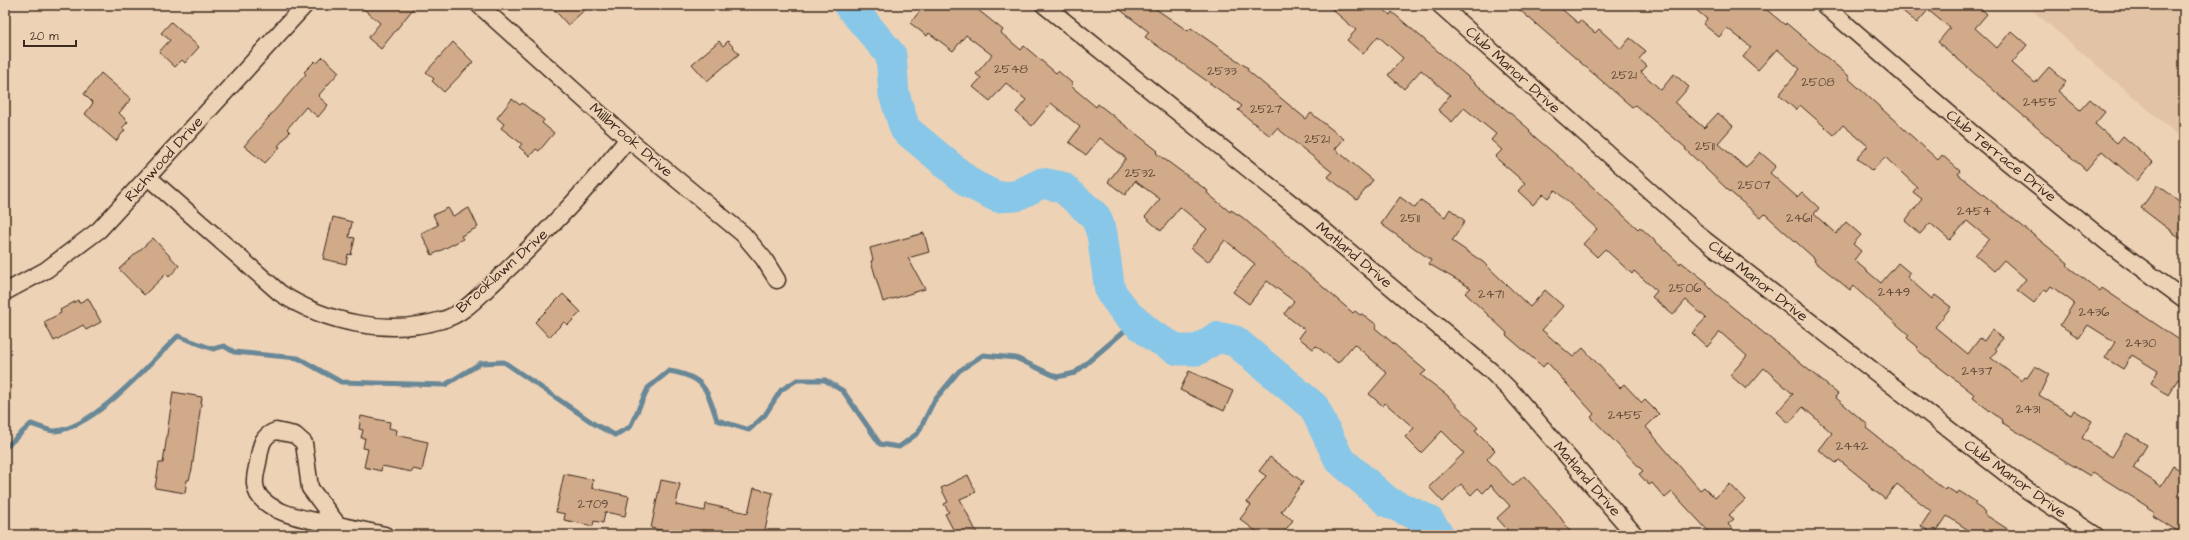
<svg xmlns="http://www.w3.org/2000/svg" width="2189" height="540" font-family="'Architects Daughter',sans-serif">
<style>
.built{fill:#e2c3a5}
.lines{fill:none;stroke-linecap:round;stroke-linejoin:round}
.stream{stroke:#698897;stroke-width:5}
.river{stroke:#88c7e8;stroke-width:31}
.building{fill:#d1aa8a;stroke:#3b2a1e}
.minor-casing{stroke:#3b2a1e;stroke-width:19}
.minor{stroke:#eed2b5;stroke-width:16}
.labels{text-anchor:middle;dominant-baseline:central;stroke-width:3.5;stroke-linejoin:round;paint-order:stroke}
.number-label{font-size:13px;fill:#604a39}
.street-label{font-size:15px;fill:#3b2a1e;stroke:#eed2b5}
</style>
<rect width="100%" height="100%" fill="#eed2b5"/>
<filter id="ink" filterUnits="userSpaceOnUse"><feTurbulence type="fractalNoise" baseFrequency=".025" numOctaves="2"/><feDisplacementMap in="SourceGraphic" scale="8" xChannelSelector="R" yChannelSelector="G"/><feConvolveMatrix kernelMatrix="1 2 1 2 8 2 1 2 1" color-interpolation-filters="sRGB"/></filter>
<g filter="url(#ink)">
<!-- built -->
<polygon class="built" points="2026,5 2184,5 2184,140"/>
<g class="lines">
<!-- stream -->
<path class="stream" d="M5 448 31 424C38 426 48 431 55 431 94 428 150 363 178 336L213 349 224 346 234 352 298 358 341 382 445 385 481 363 504 362 596 425 615 435 630 427 648 388 669 371C705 377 706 388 717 420L749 430 765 415 781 390 797 380H825L843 391 880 444 899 447 918 433 934 401 959 371 983 355 1016 358 1057 377 1075 373 1135 322"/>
<!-- river -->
<polyline class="river" points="849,5 891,55 894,94 905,129 971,184 997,197 1016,196 1042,183 1062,187 1096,217 1102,234 1110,291 1127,314 1153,336 1178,350 1198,350 1217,337 1235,341 1314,407 1339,459 1388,502 1428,520 1439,535"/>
</g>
<!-- building -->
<g class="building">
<polygon points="359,5 416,5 381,49 368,38 380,23"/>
<polygon points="550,5 590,5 568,25"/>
<polygon points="925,5 972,5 1003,30 1001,33 1021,50 1024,46 1056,73 1058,71 1073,84 1071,86 1096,107 1098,104 1158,151 1156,153 1208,191 1207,193 1230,212 1231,210 1242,217 1353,313 1355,311 1360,315 1362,314 1377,325 1375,328 1426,371 1421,375 1447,395 1478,428 1475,430 1495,450 1487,459 1513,486 1524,476 1555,510 1573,535 1512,535 1497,518 1510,506 1491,485 1483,493 1478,488 1471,495 1461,484 1443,502 1429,487 1464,453 1442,431 1421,453 1405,437 1414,428 1385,403 1383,406 1369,394 1387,373 1354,344 1338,363 1316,346 1313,349 1299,338 1305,330 1284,314 1294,301 1267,281 1249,304 1233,292 1255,264 1225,240 1208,262 1191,248 1207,229 1180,207 1161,231 1145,217 1160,199 1135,181 1125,195 1108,182 1126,158 1100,138 1086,155 1069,142 1080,127 1051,103 1032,126 1016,112 1026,100 1006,83 990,101 973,87 981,78 976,74 992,55 966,35 953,51 929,33 927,36 910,23"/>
<polygon points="1114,5 1150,5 1188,31 1191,28 1248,68 1247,70 1306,119 1311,113 1344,139 1335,149 1373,180 1357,200 1328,177 1332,172 1277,128 1270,136 1238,110 1242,106 1145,37 1149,32"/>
<polygon points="1327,5 1379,5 1390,15 1392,12 1530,130 1529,132 1582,177 1638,229 1640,227 1680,264 1681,262 1708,283 1706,284 1715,293 1838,394 1835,397 1868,425 1866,428 1945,490 1946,487 1957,494 1959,491 1976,502 1974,504 1985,512 1984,514 2017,535 1976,535 1947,516 1934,535 1921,526 1931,511 1897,484 1885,499 1868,486 1870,485 1839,460 1836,463 1819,450 1832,433 1803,407 1789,423 1777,412 1793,394 1764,368 1746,389 1730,375 1747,356 1720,332 1707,347 1692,333 1706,318 1686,300 1673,315 1652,297 1657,291 1634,271 1632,274 1605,249 1597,257 1583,244 1597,229 1555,190 1548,198 1543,194 1533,205 1518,191 1525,183 1495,157 1502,150 1491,140 1496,134 1464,108 1452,122 1438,110 1450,95 1421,70 1404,89 1388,75 1403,58 1378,36 1363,54 1347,40 1356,30"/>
<polygon points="1514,5 1557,5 1578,23 1580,20 1595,33 1599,29 1621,49 1630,38 1646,51 1639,59 1647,66 1641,72 1661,90 1674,74 1689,87 1675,103 1704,128 1718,113 1733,126 1718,143 1746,168 1760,152 1776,166 1770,173 1797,197 1802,192 1819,208 1814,214 1836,234 1846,222 1861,235 1853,244 1861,251 1854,260 1881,283 1898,263 1910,273 1907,277 1932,299 1935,295 1951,307 1935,327 1968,354 1980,338 1984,341 1992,330 2003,338 1995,348 1997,350 1991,358 2022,381 2025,377 2027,378 2035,366 2049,374 2039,395 2071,415 2074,410 2092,421 2082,438 2112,457 2127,433 2147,445 2133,468 2161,486 2173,466 2184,472 2184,485 2177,496 2184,500 2184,535 2153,516 2155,513 2147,508 2148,507 2093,472 2090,476 2001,422 2002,420 1973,398 1975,395 1916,349 1918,347 1907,338 1909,335 1853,286 1850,290 1814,261 1815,259 1765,214 1761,218 1728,190 1685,149 1686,148 1635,105 1632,107"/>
<polygon points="1690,5 1761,5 1785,25 1786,23 1850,77 1849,79 1938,160 1942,155 1960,171 1958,174 2068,263 2067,266 2100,291 2102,288 2184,343 2184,383 2178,379 2168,395 2151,383 2158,371 2132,355 2123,369 2105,358 2115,342 2088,325 2079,338 2060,325 2074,303 2051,286 2047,291 2045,289 2034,303 2017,290 2026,279 2004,260 1994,271 1975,255 1989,239 1967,221 1950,240 1930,223 1920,234 1905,221 1922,199 1913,192 1917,187 1885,157 1872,171 1857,158 1868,146 1843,125 1834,135 1800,105 1796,110 1779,95 1800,69 1777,49 1758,70 1743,57 1751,47 1727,28 1719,37 1703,24 1707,19"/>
<polygon points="1896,5 1977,5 1987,14 1975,28 1997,48 2011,31 2027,45 2012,63 2035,83 2049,67 2066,82 2058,91 2080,110 2090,99 2105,112 2095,124 2117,143 2123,136 2153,162 2137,181 2102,151 2086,170 1938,42 1950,28 1928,10 1917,23"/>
<polygon points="171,22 199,47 185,63 182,60 175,67 159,52 170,40 161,33"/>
<polygon points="719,41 723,46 728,41 739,54 707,81 692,64"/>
<polygon points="453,42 473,62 444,92 432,81 434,79 426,72"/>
<polygon points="323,57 339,72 318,96 328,105 318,117 306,107 287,129 290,132 278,146 280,147 265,163 244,146 306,74 304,72 315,61 317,63"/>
<polygon points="101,73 131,99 119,113 128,122 122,128 125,130 116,141 85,114 93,103 84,94"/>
<polygon points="512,99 520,105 522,103 544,120 542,123 554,133 539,151 536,149 530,156 519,147 522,144 501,128 504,124 497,118"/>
<polygon points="2158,185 2184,205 2184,241 2141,208"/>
<polygon points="1400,197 1415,208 1421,200 1445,217 1450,209 1465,221 1452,241 1483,262 1530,307 1545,290 1563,306 1542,330 1573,357 1583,348 1620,388 1624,384 1642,403 1645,400 1659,414 1646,427 1700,490 1704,487 1715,498 1730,484 1745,500 1729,515 1734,519 1728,524 1737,535 1712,535 1672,492 1665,498 1652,483 1649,485 1639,474 1643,471 1591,417 1594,414 1547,362 1543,367 1506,335 1507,333 1465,293 1471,288 1429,264 1431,260 1381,224"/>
<polygon points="448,208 453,216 469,208 478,227 461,236 463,239 432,255 421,233 438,225 433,215"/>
<polygon points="333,217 352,222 349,237 355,238 351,255 348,254 346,264 323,259"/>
<polygon points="924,233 929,252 908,258 925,289 883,302 871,261 873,260 870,248"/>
<polygon points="153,238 179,266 169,277 166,274 144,295 119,269"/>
<polygon points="563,294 581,312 568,325 564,322 549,337 535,322"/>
<polygon points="88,298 101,322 86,330 83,325 54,341 44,322 61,313 60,310 78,300 79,303"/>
<polygon points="1189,371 1233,391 1224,411 1180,390"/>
<polygon points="173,392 202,397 192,469 189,480 187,480 185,493 155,488 159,463 163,463"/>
<polygon points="361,416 390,422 389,428 397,430 396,435 428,442 422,471 413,469 412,472 382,466 381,471 364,467 368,449 363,448 365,438 361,438 363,430 359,429"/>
<polygon points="1270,457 1303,482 1281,512 1293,520 1282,535 1261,535 1240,519 1251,505 1247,502 1266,476 1259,471"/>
<polygon points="564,474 593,480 592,488 629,496 625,516 605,512 603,523 594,521 593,526 564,520 565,514 556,512"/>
<polygon points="968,475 976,492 960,499 978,535 956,535 945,514 949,512 944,504 948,502 941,488"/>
<polygon points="661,480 680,484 676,505 705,511 706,504 748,513 754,488 773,493 764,535 728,535 703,530 702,535 685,535 651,528"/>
</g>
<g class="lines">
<!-- minor casing -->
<g class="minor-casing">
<g id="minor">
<polyline points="479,5 628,139 743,234 764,259 777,280"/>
<polyline points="1044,5 1307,216 1491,371 1513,393 1635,535"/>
<polyline points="1440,5 1705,240 2027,490 2095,535"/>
<polyline points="1824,5 1974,135 2109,244 2184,299"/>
<path d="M148 177 280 293C326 323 388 336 442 320 462 315 477 298 491 285 540 240 586 191 628 139"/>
<polyline points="5,292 46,270 99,230 305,5"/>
<path d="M276 431 295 435 304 443 310 488 338 525C315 521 257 514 255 484 254 476 258 465 259 457 261 444 263 435 276 431Z"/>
<polyline points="338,525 385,535"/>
</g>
</g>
<!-- minor -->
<use href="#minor" class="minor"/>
</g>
</g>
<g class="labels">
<!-- number labels -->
<g class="number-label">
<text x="1011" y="69">2548</text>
<text x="1222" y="71">2533</text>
<text x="1624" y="75">2521</text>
<text x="1818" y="82">2508</text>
<text x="2040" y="102">2455</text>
<text x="1266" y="109">2527</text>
<text x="1317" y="139">2521</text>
<text x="1705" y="146">2511</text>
<text x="1140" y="173">2532</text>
<text x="1754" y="185">2507</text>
<text x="1974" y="211">2454</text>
<text x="1410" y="218">2511</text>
<text x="1799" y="218">2461</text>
<text x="1685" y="288">2506</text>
<text x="1894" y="292">2449</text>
<text x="1491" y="294">2471</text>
<text x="2094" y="312">2436</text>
<text x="2141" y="343">2430</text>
<text x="1977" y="371">2437</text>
<text x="2028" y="409">2431</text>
<text x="1625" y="415">2455</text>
<text x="1852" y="446">2442</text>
<text x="593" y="504">2709</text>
</g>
<!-- street labels -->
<g class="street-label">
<text transform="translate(1513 70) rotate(42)">Club Manor Drive</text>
<text transform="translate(631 140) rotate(41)">Millbrook Drive</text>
<text transform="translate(2001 156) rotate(39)">Club Terrace Drive</text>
<text transform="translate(164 159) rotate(-48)">Richwood Drive</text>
<text transform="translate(1354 255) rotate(40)">Matland Drive</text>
<text transform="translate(502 271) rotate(-42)">Brooklawn Drive</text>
<text transform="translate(1758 281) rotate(38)">Club Manor Drive</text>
<text transform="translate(1587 479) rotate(49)">Matland Drive</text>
<text transform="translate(2015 479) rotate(36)">Club Manor Drive</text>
</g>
</g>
<!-- margin -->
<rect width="2189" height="540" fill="none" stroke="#eed2b5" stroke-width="20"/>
<rect x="10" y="10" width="2169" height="520" fill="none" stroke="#3b2a1e" stroke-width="1.5" filter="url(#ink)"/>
<!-- scale -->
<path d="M24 40v6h52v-6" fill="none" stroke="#3b2a1e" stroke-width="2"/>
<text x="30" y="40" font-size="12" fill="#3b2a1e" stroke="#eed2b5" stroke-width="3" paint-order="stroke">20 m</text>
</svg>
